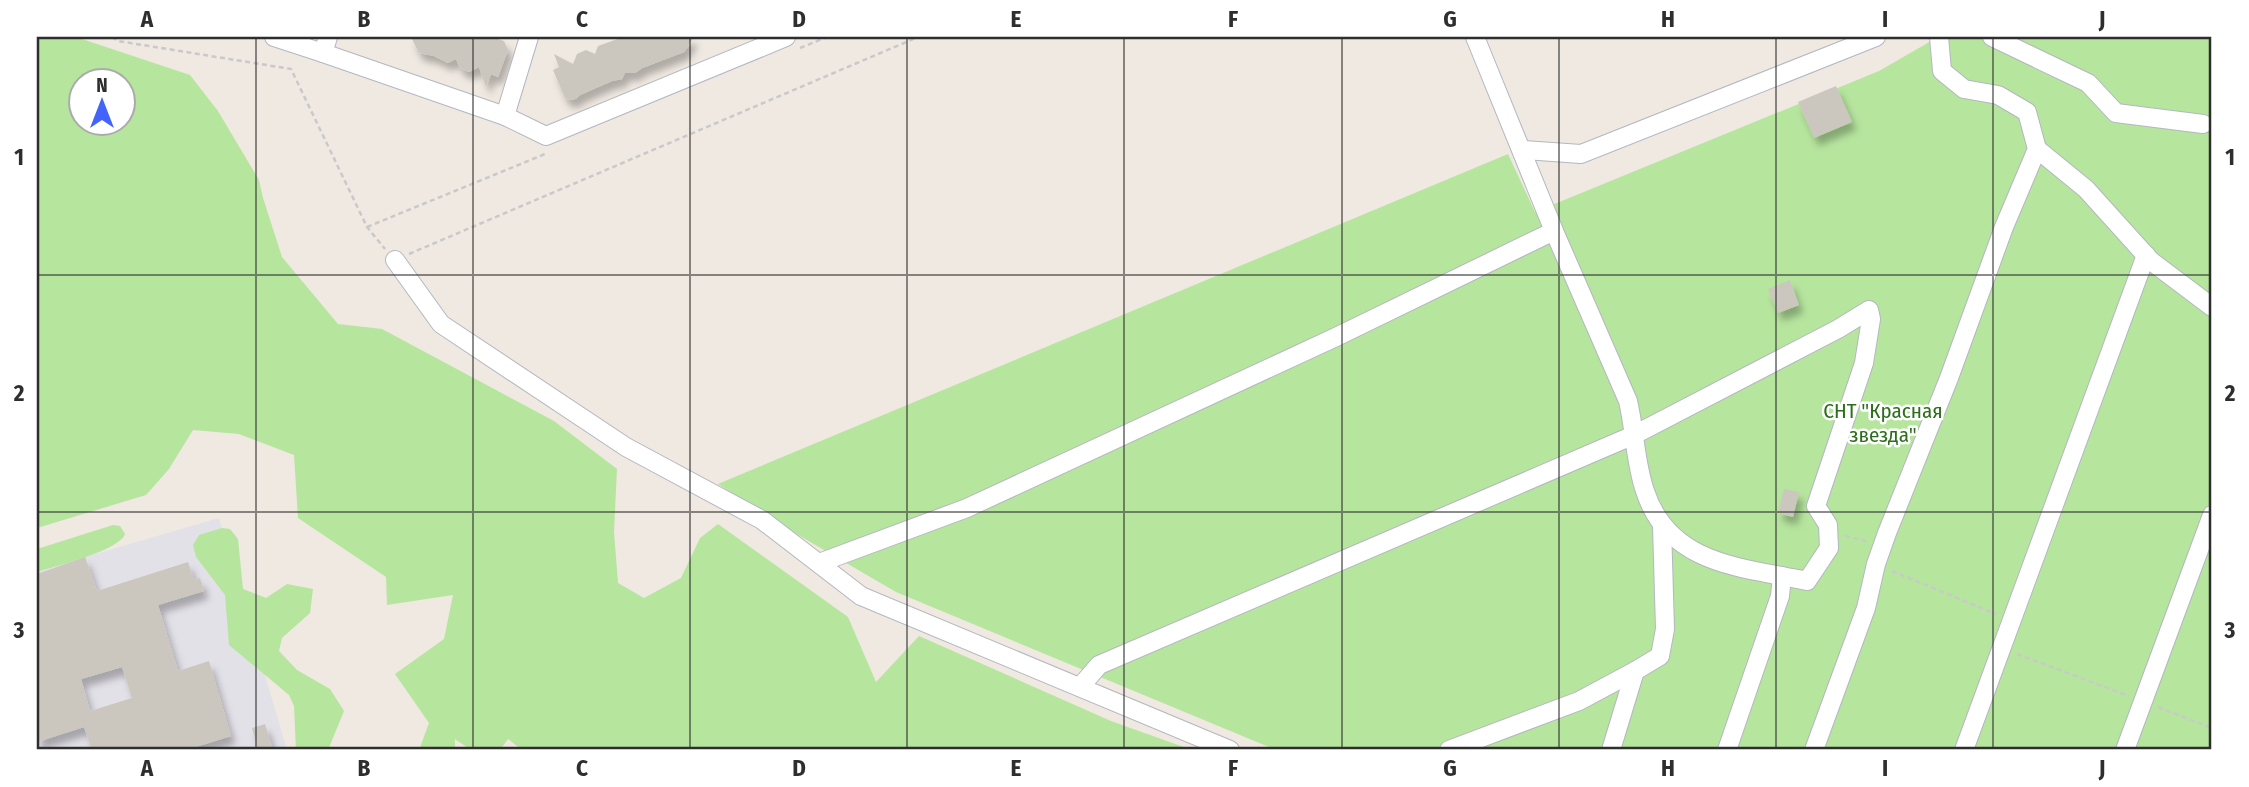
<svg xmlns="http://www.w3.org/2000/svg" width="2249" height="787" font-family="'Fira Sans Condensed',sans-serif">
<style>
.industrial{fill:#e3e1e8}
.green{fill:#b6e59e;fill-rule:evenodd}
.building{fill:#cbc7bf;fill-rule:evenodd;filter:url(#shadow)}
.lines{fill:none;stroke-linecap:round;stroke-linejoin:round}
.minor-casing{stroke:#b4b7c1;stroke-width:20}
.path{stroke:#c9c9c9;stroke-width:2.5;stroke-dasharray:5 3.5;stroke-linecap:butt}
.minor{stroke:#fff;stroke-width:18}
.grid{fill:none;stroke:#2e2e2e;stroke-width:2;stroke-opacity:0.55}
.labels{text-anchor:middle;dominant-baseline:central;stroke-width:5;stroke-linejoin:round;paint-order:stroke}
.park-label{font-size:21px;fill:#2c6e1b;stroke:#fff}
.neatline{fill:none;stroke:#2e2e2e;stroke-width:2.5}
.grid-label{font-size:23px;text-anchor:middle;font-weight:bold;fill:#2e2e2e}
</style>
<defs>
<filter id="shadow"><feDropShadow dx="4.5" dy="8" stdDeviation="3.5" flood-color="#0004"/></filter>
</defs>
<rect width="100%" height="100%" fill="#efe9e1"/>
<!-- industrial -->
<polygon class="industrial" points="219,518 287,750 37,750 37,571"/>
<!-- green -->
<g class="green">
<path d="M37 37H76L190 75 218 111 259 180 263 198 282 257 338 324 382 329 554 421 617 469 614 532 618 583 644 598 681 578 700 538 718 524 848 617 876 682 919 636 1111 721 1192 750H522L508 739 500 750H471L455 739V750H419L429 723 395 674 444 639 453 595 387 605 386 577 298 518 294 455 239 434 193 430 169 469 146 495 37 528ZM122 80V122H80V80Z"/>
<polygon points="1938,37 2212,37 2212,750 1276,750 896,592 788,529 718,484 1508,154 1535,212 1879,71"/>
<path d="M113 525 120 526 125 534C119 551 55 566 37 572V549Z"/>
<polygon points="222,528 230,529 238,539 243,589 266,598 287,584 313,589 310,613 282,638 279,651 297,670 330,689 344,711 328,750 296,750 294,706 289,695 229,645 225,595 196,557 193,545 199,535"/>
</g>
<!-- building -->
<g class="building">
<polygon points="411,37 492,37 504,41 508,50 498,77 491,74 486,87 479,67 469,72 460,68 456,59 448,63 434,56 419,53"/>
<polygon points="623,37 694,37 684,52 642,68 635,73 625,73 622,79 612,81 580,95 577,98 572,100 565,98 553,70 559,67 554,54 573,64 577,54 586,50 595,54 598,46"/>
<polygon points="1836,86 1852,122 1814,138 1798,102"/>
<polygon points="1790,280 1799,305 1778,313 1768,289"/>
<polygon points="1784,489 1799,492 1793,517 1778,513"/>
<path d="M85 557 97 591 188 562 194 580 200 578 204 591 158 605 178 671 209 661 231 736 186 750H92L84 727 37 742V574ZM122 667 132 698 90 711 81 679Z"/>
<polygon points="265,724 273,750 258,750 252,728"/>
</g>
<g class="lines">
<!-- minor casing -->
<g class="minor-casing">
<g id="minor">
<polyline points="274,37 323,53"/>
<polyline points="328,37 323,53 505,116 529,37"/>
<polyline points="1992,37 2088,83 2116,113 2203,124"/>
<polyline points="505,116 546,136 786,37"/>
<polyline points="2037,149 2086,189 2151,261 2212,307"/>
<polyline points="1523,150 1581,154 1876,37"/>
<polyline points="395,260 441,324 626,447 762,520 861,596 1230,750"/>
<polyline points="819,563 967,508 1336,337 1554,231"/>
<path d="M1080 687 1099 665 1634 435 1838 329 1869 310 1871 319 1864 363 1816 506 1828 525 1829 548 1807 581C1741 567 1669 565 1645 491 1635 462 1635 431 1628 401L1554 231 1475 37"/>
<polyline points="1449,750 1579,701 1635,671"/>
<polyline points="1611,750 1635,671 1660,656 1665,629 1662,526"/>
<polyline points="1727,750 1780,596 1782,576"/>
<polyline points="1814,750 1866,608 1876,564 1887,533 1949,378 2004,227 2037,149 2027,112 1998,95 1964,89 1942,71 1939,37"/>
<polyline points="1964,750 2146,255"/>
<polyline points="2125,750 2212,515"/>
</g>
</g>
<!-- path -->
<g class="path">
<polyline points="112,37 118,41 291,69 367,227 385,249"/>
<polyline points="800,48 827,37"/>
<polyline points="367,227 545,154"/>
<polyline points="409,254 918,37"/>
<polyline points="1845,536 1866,541"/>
<polyline points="1892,571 1996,614"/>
<polyline points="2017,654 2129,696"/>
<polyline points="2158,707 2212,728"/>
</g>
<!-- minor -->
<use href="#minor" class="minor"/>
</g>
<!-- grid -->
<path class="grid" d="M256 37V750M473 37V750M690 37V750M907 37V750M1124 37V750M1342 37V750M1559 37V750M1776 37V750M1993 37V750M37 275H2212M37 512H2212"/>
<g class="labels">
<!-- park labels -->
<g class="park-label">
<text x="1883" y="411">СНТ "Красная<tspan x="1883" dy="24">звезда"</tspan></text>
</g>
</g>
<!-- border -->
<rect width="2249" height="787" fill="none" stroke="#ffffff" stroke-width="77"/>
<!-- north arrow -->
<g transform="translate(102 102)"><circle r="33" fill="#ffffff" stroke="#ababab" stroke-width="2"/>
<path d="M0-5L12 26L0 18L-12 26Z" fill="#4264fb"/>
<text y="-10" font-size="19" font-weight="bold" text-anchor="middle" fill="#2e2e2e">N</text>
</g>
<rect x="38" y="38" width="2172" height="710" class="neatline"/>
<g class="grid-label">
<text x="147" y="27">A</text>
<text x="364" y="27">B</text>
<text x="582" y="27">C</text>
<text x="799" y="27">D</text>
<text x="1016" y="27">E</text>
<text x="1233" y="27">F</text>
<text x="1450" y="27">G</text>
<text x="1668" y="27">H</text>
<text x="1885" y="27">I</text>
<text x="2102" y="27">J</text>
<text x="19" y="165">1</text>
<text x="2230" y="165">1</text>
<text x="19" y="401">2</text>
<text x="2230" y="401">2</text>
<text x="19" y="638">3</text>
<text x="2230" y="638">3</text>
<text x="147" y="776">A</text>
<text x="364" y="776">B</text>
<text x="582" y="776">C</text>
<text x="799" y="776">D</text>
<text x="1016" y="776">E</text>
<text x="1233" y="776">F</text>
<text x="1450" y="776">G</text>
<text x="1668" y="776">H</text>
<text x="1885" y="776">I</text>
<text x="2102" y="776">J</text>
</g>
</svg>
